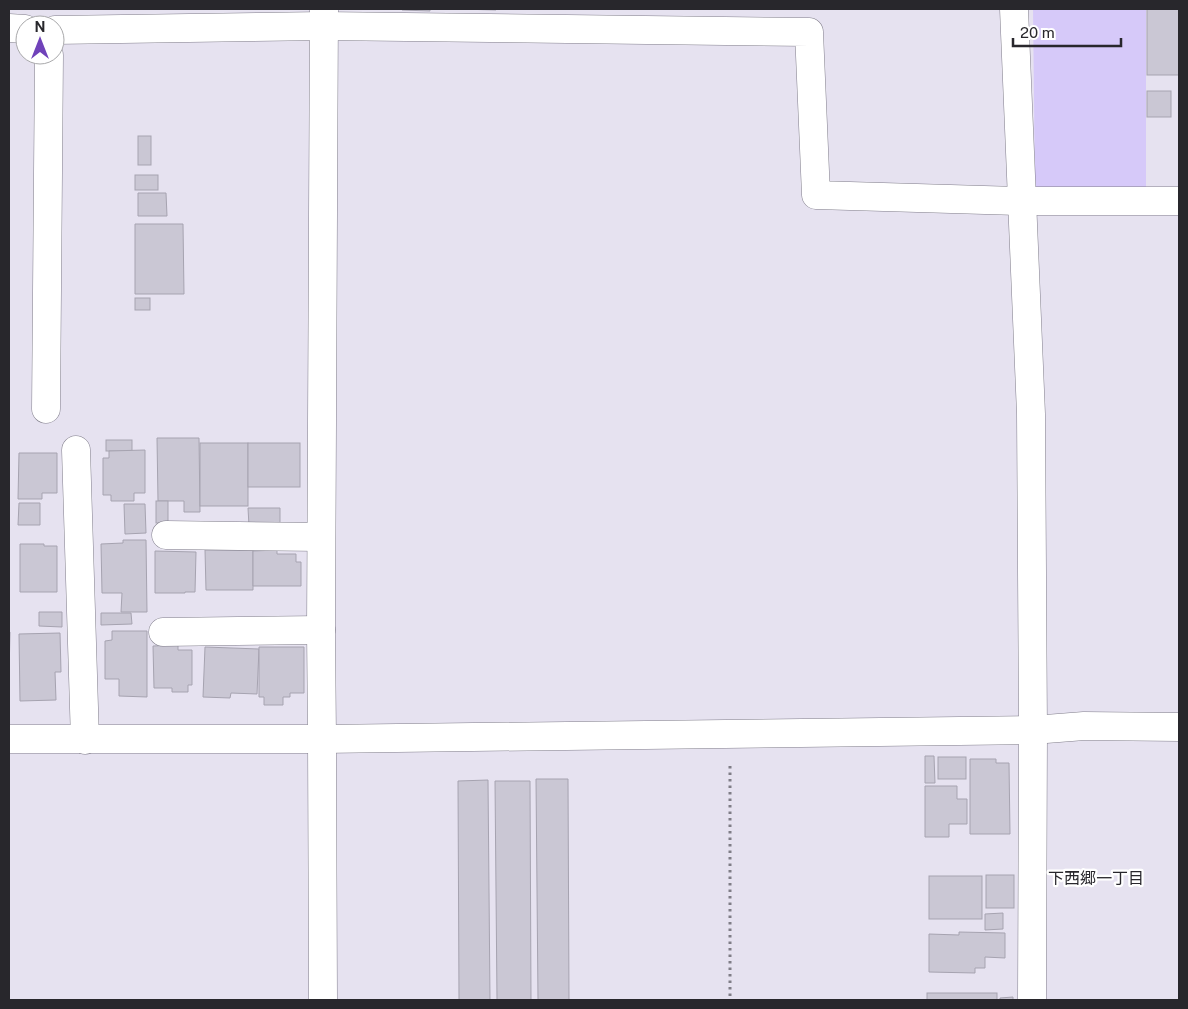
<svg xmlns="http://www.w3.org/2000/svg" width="1188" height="1009" font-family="'Public Sans','Noto Sans JP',sans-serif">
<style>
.green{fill:#d6c9f9}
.building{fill:#cac7d4;stroke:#a6a3b0}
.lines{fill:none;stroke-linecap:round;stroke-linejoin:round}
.minor-casing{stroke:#817e8b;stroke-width:29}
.path{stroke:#7f7d86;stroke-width:3;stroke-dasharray:2.5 4;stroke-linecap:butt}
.minor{stroke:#fff;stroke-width:28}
.labels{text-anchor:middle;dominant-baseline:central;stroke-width:4.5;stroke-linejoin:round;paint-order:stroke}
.neighbourhood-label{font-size:16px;fill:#28272c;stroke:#fff}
</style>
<rect width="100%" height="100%" fill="#e6e2f0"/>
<!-- green -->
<polygon class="green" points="1033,9 1146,9 1146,187 1035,188"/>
<!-- building -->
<g class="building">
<polygon points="402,9 430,9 430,11 402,10"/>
<polygon points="459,9 496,9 496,10"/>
<rect x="1147" y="9" width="32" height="66"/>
<rect x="1147" y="91" width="24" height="26"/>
<rect x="138" y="136" width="13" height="29"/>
<rect x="135" y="175" width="23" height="15"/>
<polygon points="138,193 166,193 167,216 138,216"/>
<polygon points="135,224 183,224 184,294 135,294"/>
<rect x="135" y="298" width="15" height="12"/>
<polygon points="157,438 199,438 200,512 184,512 184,501 158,501"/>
<rect x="106" y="440" width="26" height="11"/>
<rect x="200" y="443" width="48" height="63"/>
<rect x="248" y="443" width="52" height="44"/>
<polygon points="145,450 145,493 134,493 134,501 111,501 111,495 103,495 103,458 109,458 109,451"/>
<polygon points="19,453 57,453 57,493 42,493 42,499 18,499"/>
<rect x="156" y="501" width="12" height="22"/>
<polygon points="19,503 40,503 40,525 18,525"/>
<polygon points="124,504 145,504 146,533 125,534"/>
<polygon points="248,508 280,508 280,526 249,526"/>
<polygon points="123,540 146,540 147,612 121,612 122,593 102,593 101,544 123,543"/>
<polygon points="20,544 44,544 44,546 57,546 57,592 20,592"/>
<polygon points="205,550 253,550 253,590 206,590"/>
<polygon points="277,550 277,554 296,554 296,562 301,562 301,586 253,586 253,551"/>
<polygon points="155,551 196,552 195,592 185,592 185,593 155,593"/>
<polygon points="39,612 62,612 62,627 39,626"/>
<polygon points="101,613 131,613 132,624 101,625"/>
<polygon points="112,631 147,631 147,697 119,696 119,679 105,679 105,641 112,640"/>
<polygon points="9,632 10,632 9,674"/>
<polygon points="60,633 61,672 55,672 56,700 20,701 19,634"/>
<polygon points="178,645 178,650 192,650 192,685 188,685 188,692 172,692 172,688 154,688 153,646"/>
<polygon points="205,647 259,649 257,694 231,693 230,698 203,697"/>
<polygon points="259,647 304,647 304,693 290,693 290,697 283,697 283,705 264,705 264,697 259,697"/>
<polygon points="925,756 934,756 935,783 925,783"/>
<rect x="938" y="757" width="28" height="22"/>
<polygon points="970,759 996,759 996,763 1009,763 1010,834 970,834"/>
<polygon points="536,779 568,779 569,1000 538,1000"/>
<polygon points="488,780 490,1000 459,1000 458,781"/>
<polygon points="495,781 530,781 531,1000 497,1000"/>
<polygon points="925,786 957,786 957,799 967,799 967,824 949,824 949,837 925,837"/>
<rect x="986" y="875" width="28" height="33"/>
<rect x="929" y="876" width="53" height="43"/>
<polygon points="1003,913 1003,929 985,930 985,914"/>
<polygon points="959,932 1005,933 1005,958 985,957 985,968 975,968 975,973 929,972 929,934 959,935"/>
<rect x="927" y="993" width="70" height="7"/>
<polygon points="1013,997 1013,1000 1000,1000 1000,998"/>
</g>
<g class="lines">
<!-- minor casing -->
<g class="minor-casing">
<g id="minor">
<polyline points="1014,9 1031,414 1033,730 1032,1000"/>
<polyline points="9,28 25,29"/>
<polyline points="55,30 323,26 809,32 816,195 1022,201 1179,201"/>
<polyline points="46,409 49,55"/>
<polyline points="76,450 85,740"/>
<polyline points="166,535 321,537"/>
<polyline points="163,632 321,630"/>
<polyline points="9,739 322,739 1033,730 1084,726 1179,727"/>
<polyline points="323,1000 322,739 321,630 324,9"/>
</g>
</g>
<!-- path -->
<polyline class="path" points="730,766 730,1000"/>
<!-- minor -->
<use href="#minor" class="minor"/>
</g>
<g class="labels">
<!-- neighbourhood labels -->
<g class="neighbourhood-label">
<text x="1096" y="878">下西郷一丁目</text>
</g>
</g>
<!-- border -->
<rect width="1188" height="1009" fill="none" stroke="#28272c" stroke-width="20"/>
<!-- north arrow -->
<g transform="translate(40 40)"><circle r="24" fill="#ffffff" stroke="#a9a9ab"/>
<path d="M0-4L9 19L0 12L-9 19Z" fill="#7042ba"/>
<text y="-8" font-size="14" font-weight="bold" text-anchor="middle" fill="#28272c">N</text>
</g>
<!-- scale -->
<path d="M1013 38v8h108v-8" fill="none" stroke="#28272c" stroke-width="2.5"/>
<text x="1020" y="38" font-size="15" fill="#28272c" stroke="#ffffff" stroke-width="4" paint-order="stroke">20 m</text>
</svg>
